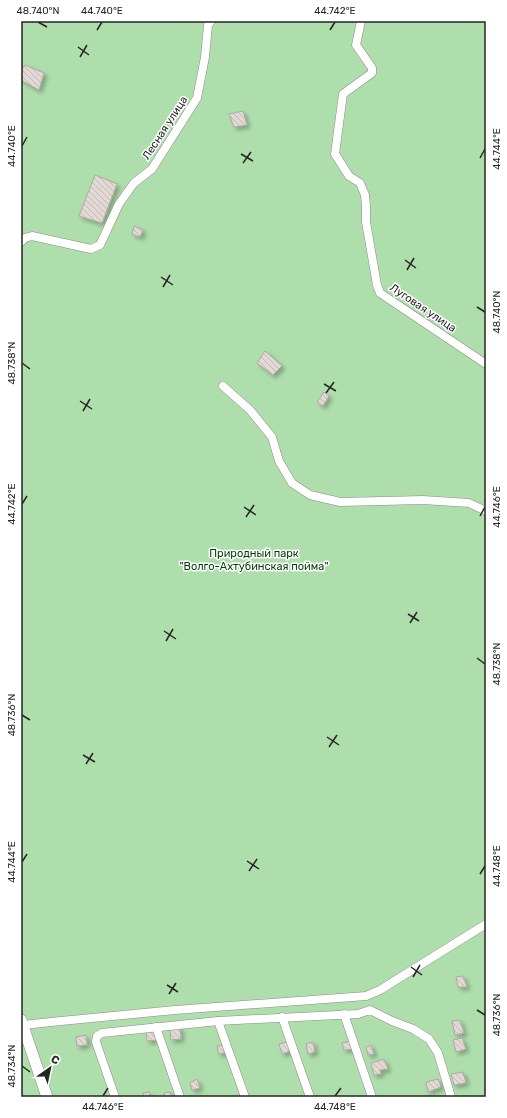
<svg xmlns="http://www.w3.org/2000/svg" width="507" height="1118" font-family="Rubik,sans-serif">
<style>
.park{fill:#afdead}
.building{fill:url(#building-back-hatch);stroke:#b0a8a4;filter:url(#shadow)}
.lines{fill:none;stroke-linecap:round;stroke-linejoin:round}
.street-casing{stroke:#8e8b84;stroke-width:9}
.secondary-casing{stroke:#8e8b84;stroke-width:12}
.street{stroke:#fff;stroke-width:8}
.secondary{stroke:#fff;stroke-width:11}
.ticks{fill:none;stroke:#262522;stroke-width:1.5}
.labels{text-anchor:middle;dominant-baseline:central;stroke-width:3;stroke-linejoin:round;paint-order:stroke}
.street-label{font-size:11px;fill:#262522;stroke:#fff}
.park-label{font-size:11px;fill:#043c08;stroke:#fff}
.neatline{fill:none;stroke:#262522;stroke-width:1.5}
.ticks-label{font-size:10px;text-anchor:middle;fill:#262522}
</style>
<defs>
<pattern id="building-back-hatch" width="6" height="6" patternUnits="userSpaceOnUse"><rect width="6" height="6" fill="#e2d9d5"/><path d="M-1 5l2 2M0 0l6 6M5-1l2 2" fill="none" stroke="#c2bab7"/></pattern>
<filter id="shadow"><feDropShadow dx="3" dy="3" stdDeviation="2" flood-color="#0004"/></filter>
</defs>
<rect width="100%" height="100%" fill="#f8f4ec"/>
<!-- park -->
<rect class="park" x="21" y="21" width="465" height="1076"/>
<!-- building -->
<g class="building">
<polygon points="25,65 44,73 39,90 21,80 21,71"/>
<polygon points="243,111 247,125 234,127 229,114"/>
<polygon points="95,175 117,184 102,223 79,216"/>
<polygon points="134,226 143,230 140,237 132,234"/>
<polygon points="265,351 282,366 273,375 257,363"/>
<polygon points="324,392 329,396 323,406 317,402"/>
<polygon points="463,976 467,987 458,987 456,977"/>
<polygon points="460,1020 464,1033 455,1035 452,1021"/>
<polygon points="180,1027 181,1039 171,1040 170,1028"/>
<polygon points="154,1031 157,1040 147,1041 146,1032"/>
<polygon points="86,1035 87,1045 77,1046 76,1037"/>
<polygon points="462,1038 466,1049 456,1052 453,1040"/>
<polygon points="350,1041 353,1049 344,1050 342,1043"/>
<polygon points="287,1042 290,1051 282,1054 279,1044"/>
<polygon points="313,1042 315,1052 308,1054 306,1044"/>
<polygon points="224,1045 227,1052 219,1054 217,1046"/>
<polygon points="371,1045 374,1054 368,1055 366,1047"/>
<polygon points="384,1059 388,1069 380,1070 381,1074 374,1075 371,1063"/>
<polygon points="463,1072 466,1083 454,1085 451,1074"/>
<polygon points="197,1079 200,1088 192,1090 190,1083"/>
<polygon points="438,1079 441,1087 428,1092 426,1082"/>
<polygon points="149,1092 150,1097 144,1097 143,1093"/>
<polygon points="170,1092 172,1097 165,1097 164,1093"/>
</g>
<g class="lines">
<!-- street casing -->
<g class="street-casing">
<g id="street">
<polyline points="361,21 356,45 372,68 372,73 343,94 335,154 349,176 360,183 365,195 366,207 366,222 377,285 380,293 486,364"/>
<polyline points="21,242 25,238 32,236 91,249 100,245 119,204 134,183 152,169 197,98 205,57 208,25 211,21"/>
<polyline points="223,386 250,410 272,437 279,461 292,483 310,495 340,502 423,500 469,503 486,511"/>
<polyline points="344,1014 372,1097"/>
<polyline points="282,1017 310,1097"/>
<polyline points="218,1021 245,1097"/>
<polyline points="23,1025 61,1021 175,1010 366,996 380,990 486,924"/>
<polyline points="156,1027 180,1097"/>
<polyline points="115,1097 96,1042 97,1036 102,1033 218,1021 358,1014 370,1010 392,1021 413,1029 429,1039 438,1053 451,1097"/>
</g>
</g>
<!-- secondary casing -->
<g class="secondary-casing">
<polyline id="secondary" points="21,1020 47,1097"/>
</g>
<!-- street -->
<use href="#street" class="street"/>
<!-- secondary -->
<use href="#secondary" class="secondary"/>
</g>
<!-- ticks -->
<path class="ticks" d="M38 22 47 27M97 30 102 22M330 30 335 22M78 47 89 55M80 57 87 45M22 146 27 137M241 154 253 161M480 158 485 149M243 163 251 152M405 260 416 268M407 270 414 258M161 277 173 285M163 287 170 275M477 307 485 312M22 363 30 369M324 384 336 391M326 393 334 382M80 401 92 409M83 411 90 399M22 504 27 496M244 507 256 515M480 516 485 507M246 517 254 505M408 614 419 621M410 623 417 612M164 631 176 639M166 641 173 629M477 658 485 664M22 715 30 720M327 737 339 745M329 747 337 735M83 755 95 762M86 764 93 753M247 861 259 869M22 862 27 854M249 871 257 859M480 874 485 866M411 967 422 975M413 977 420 965M167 985 178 992M169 994 176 983M477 1010 485 1015M22 1066 30 1072M103 1096 108 1088M335 1096 341 1088"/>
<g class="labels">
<!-- street labels -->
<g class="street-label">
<text transform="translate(165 128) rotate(-57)">Лесная улица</text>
<text transform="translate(423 308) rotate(34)">Луговая улица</text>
</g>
<!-- park labels -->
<g class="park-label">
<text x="254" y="553">Природный парк<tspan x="254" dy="13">"Волго-Ахтубинская пойма"</tspan></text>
</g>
</g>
<!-- border -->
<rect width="507" height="1118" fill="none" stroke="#ffffff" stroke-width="44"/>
<!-- north arrow -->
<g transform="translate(50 1068) rotate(33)" stroke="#ffffff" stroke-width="3" paint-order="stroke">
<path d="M0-3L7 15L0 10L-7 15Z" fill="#262522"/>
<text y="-6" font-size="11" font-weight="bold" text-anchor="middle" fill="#262522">С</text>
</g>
<rect x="22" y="22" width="463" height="1074" class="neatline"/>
<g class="ticks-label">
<text x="38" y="14">48.740°N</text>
<text x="102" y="14">44.740°E</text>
<text x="335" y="14">44.742°E</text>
<text transform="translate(11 146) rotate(-90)" y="4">44.740°E</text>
<text transform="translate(496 149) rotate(-90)" y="4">44.744°E</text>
<text transform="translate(496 312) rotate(-90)" y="4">48.740°N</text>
<text transform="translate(11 363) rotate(-90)" y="4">48.738°N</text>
<text transform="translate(11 504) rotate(-90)" y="4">44.742°E</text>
<text transform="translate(496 507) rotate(-90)" y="4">44.746°E</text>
<text transform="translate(496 664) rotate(-90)" y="4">48.738°N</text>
<text transform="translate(11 715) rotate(-90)" y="4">48.736°N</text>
<text transform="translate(11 862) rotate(-90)" y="4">44.744°E</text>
<text transform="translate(496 866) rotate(-90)" y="4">44.748°E</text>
<text transform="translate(496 1015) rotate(-90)" y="4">48.736°N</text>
<text transform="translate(11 1066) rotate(-90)" y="4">48.734°N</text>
<text x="103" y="1110">44.746°E</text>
<text x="335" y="1110">44.748°E</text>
</g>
</svg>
